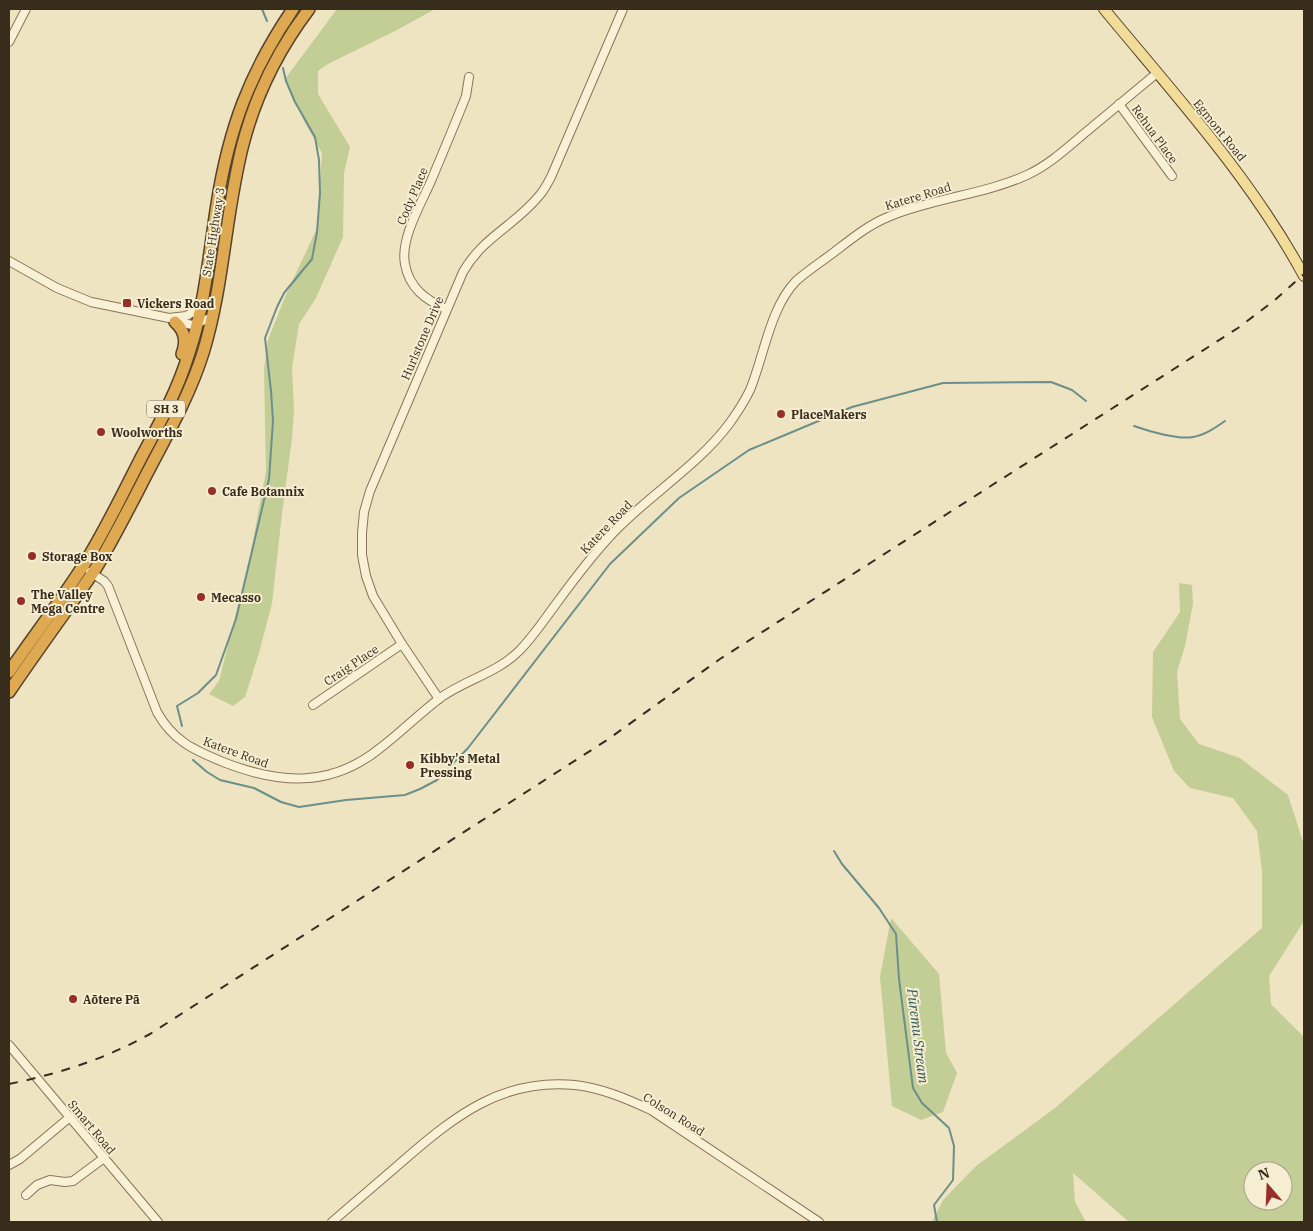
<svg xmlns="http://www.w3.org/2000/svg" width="1313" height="1231" font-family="'IBM Plex Serif',serif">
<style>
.green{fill:#c3cd96;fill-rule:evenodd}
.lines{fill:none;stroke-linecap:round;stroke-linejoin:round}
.stream{stroke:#6b8f89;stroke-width:2}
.minor-casing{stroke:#897559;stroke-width:10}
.major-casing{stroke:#56432d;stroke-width:12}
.highway-casing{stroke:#56432d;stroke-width:14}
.minor{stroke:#f9f1d6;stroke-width:8}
.major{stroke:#f2dc9a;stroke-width:10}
.highway{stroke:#dfa952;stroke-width:11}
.rail{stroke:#382c1d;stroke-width:2;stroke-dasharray:9 9;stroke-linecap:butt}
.poi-dot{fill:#982e28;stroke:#f6eed2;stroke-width:2}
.labels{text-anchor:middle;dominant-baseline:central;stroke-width:4;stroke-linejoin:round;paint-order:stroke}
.shield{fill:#f6eed2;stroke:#716653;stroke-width:1}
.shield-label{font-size:11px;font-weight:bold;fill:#382c1d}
.street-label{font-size:12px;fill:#382c1d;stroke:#f6eed2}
.poi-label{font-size:12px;font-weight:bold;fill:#382c1d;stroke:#f6eed2;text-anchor:start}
.water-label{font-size:14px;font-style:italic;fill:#2d5858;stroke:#f6eed2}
</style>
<rect width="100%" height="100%" fill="#eee4c2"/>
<!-- green -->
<g class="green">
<polygon points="337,9 435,9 397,30 328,64 318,71 318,94 350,147 344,173 343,237 316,298 299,324 292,368 294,410 292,438 282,514 272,603 259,653 245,697 233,706 209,694 219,681 250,557 266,471 264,369 268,340 285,297 317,228 322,153 305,123 285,79"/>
<path d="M1179 583 1192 585 1193 604 1185 646 1177 672 1180 719 1199 744 1240 758 1288 795 1304 845V921L1269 976 1271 1004 1304 1037V1222H1129L1073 1173 1075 1202 1086 1222H932L943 1200 976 1166 1055 1108 1262 928V871L1257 831 1233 798 1190 788 1174 771 1152 717 1153 652 1180 612ZM1253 1171H1283V1201H1253Z"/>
<polygon points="891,918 939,974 946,1053 957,1073 943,1112 921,1120 892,1106 880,977"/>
</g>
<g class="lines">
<!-- stream -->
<g class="stream">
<polyline points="262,9 267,21"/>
<path d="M1134 426C1148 431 1178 440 1193 437 1205 435 1215 428 1225 421"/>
<polyline points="182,726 177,706 198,693 216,675 236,619 269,479 273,421 271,391 265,338 277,307 284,293 312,259 317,232 320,193 319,160 315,137 295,102 286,81 283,68"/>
<polyline points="193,760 207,772 220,780 254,788 281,802 299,807 346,800 405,795 420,789 437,780 468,748 610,564 679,498 749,450 852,407 943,383 1051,382 1072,390 1086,401"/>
<polyline points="834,851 842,864 879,908 896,934 899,979 913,1088 922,1103 949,1128 954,1146 953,1180 934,1205 937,1222"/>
</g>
<!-- minor casing -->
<g class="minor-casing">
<g id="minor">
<polyline points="9,42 26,9"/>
<polyline points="1119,104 1172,176"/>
<polyline points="9,261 57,288 91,302 169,318 186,316 201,308"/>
<path d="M446 309C426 300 409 288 405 264 400 239 421 204 431 181 443 152 455 124 466 96L469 77"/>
<polyline points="174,321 192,325 213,317"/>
<path d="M90 572 104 581 108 586 157 712C173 741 194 750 223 762 279 784 330 788 379 749 400 733 419 714 440 698 465 680 497 673 519 651 533 637 544 620 556 604 575 578 595 551 618 528 654 492 699 464 729 424 737 413 744 402 750 390 764 356 770 308 796 281 807 271 821 262 833 253 850 240 868 225 888 217 933 198 983 195 1027 175 1049 165 1067 148 1086 132 1109 113 1133 93 1157 73"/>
<path d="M439 699 402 644 373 596 366 576 362 555V533L364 512 370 491 463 272C483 237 514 226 538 197 544 191 547 184 551 177L623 9"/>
<polyline points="313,705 402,644"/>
<polyline points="9,1045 158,1222"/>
<polyline points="9,1165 20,1159 70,1117"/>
<polyline points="26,1195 37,1185 50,1180 65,1182 73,1181 104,1158"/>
<path d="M332 1222C356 1201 380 1181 404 1160 456 1115 503 1078 575 1085 602 1088 627 1099 651 1110L819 1222"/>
</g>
</g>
<!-- major casing -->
<g class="major-casing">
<path id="major" d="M1104 9C1175 95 1251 178 1304 276"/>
</g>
<!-- highway casing -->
<g class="highway-casing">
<g id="highway">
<path d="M175 322C185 331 187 341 182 354"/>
<path d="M9 672C33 637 60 602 83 566 105 531 123 493 142 456 160 423 178 389 189 353 205 305 209 254 217 204 229 128 250 72 293 9"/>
<path d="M9 692C28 664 48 636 68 608 77 595 87 582 96 568 117 533 135 496 154 460 172 426 191 391 203 353 224 285 225 213 243 144 256 94 278 50 309 9"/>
</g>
</g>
<!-- minor -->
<use href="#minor" class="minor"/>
<!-- major -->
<use href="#major" class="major"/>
<!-- highway -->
<use href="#highway" class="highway"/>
<!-- rail -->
<path class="rail" d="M9 1084C58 1074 105 1059 150 1034L607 740 720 659 1238 328 1275 300 1304 274"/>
</g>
<!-- markers -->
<g class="poi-dot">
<rect x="122" y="298" width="10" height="10" rx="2.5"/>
<circle cx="781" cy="414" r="5"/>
<circle cx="101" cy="432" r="5"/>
<circle cx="212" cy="491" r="5"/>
<circle cx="32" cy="556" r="5"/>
<circle cx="201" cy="597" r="5"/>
<circle cx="21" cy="601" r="5"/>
<circle cx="410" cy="765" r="5"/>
<circle cx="73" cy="999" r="5"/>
</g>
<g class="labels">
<!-- shield labels -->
<rect class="shield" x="147" y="400.5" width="38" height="17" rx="4"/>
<g class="shield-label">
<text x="166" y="409">SH 3</text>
</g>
<!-- street labels -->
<g class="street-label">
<text transform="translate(1220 130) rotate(51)">Egmont Road</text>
<text transform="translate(1155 134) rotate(54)">Rehua Place</text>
<text transform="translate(412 196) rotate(-67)">Cody Place</text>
<text transform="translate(918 196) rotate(-17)">Katere Road</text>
<text transform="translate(213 232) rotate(-81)">State Highway 3</text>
<text transform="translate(422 338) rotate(-67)">Hurlstone Drive</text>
<text transform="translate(606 527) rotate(-46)">Katere Road</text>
<text transform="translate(351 665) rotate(-34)">Craig Place</text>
<text transform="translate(236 752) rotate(20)">Katere Road</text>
<text transform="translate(674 1114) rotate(32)">Colson Road</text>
<text transform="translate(92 1127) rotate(50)">Smart Road</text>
</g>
<!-- poi labels -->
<g class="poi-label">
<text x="137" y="303">Vickers Road</text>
<text x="791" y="414">PlaceMakers</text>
<text x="111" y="432">Woolworths</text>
<text x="222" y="491">Cafe Botannix</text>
<text x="42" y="556">Storage Box</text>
<text x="31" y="594">The Valley<tspan x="31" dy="14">Mega Centre</tspan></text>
<text x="211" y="597">Mecasso</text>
<text x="420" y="758">Kibby's Metal<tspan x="420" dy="14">Pressing</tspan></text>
<text x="83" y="999">Aōtere Pā</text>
</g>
<!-- water labels -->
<g class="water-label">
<text transform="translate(918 1036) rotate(83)">Pūremu Stream</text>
</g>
</g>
<!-- border -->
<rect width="1313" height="1231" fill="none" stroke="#382c1d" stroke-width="20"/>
<!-- north arrow -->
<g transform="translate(1268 1186) rotate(341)"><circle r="24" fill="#f6eed2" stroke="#aaa08a"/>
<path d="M0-4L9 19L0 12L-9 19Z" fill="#982e28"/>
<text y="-8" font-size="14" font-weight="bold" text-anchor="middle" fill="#382c1d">N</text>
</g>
</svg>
